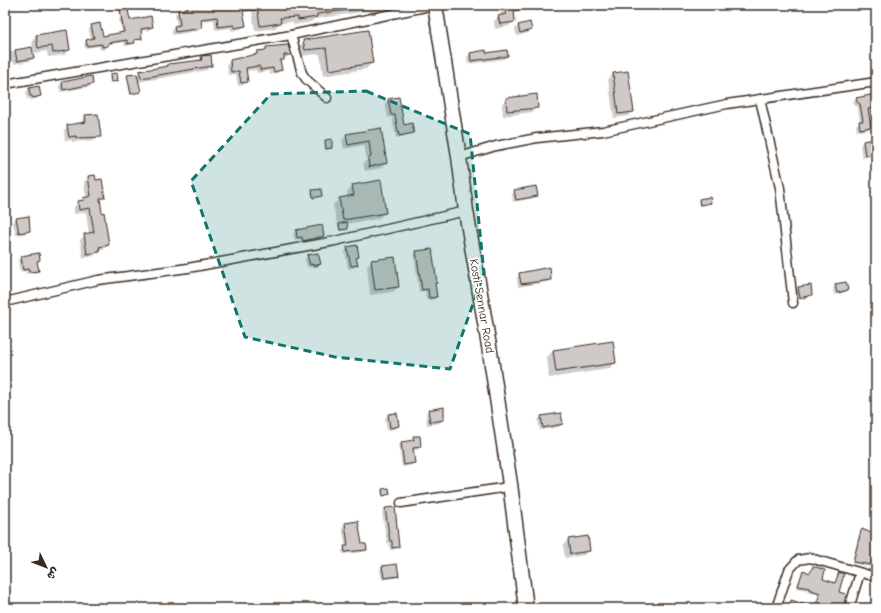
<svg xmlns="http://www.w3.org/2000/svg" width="881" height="613" font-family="'Comic Neue','Playpen Sans Arabic',sans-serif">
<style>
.shadow{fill:#0003}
.building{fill:#cfcac7;stroke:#3b2a1e}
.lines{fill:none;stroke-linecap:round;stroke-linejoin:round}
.minor-casing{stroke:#3b2a1e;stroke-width:11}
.trunk-casing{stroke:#3b2a1e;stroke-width:17}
.minor{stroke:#fff;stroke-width:8}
.trunk{stroke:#fff;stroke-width:14}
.marked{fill:#0f766e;fill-opacity:0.2;stroke:#0f766e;stroke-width:3;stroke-dasharray:8 5;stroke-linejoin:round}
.labels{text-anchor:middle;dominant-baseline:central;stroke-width:3.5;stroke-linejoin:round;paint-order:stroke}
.street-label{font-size:12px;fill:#3b2a1e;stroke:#fff}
</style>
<rect width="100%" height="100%" fill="#fff"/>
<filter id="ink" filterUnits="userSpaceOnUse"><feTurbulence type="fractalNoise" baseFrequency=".025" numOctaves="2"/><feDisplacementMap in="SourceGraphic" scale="8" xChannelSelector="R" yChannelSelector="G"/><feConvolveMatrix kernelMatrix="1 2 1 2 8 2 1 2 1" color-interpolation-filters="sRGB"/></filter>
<g filter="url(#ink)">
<!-- shadow -->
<g class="shadow">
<polygon points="100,5 118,5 101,9"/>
<polygon points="184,5 243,5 243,12 245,26 241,29 231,31 231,28 215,30 214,20 200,21 201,28 198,31 172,35 172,30 177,27 175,14 178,11 185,10"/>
<polygon points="251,5 256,5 257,15 258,15 258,5 288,5 288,8 304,10 318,7 317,5 382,5 382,9 377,14 369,15 368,11 314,19 311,22 293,25 293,22 280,23 275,28 255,31"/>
<polygon points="499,5 517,5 513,11 514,21 509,26 495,29 494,21 498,17 501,16"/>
<polygon points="596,5 641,5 597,11"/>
<polygon points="783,5 800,5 783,8"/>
<polygon points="122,16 136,40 131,45 125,46 124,42 107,45 105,49 100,50 99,46 85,48 84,44 87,41 91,40 89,29 92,26 102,37 122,33 119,19"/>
<polygon points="140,21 152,27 149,30 141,31"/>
<polygon points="518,26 531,30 528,33 517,36 515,29"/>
<polygon points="368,32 372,63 366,69 323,76 320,54 299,56 298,48 304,41"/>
<polygon points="37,36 69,50 64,55 48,57 47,51 34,53 32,41"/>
<polygon points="31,48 33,58 30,61 14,64 14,62 5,63 5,53"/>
<polygon points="266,48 290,54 286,58 283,58 279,63 281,70 277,73 270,75 270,71 257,73 256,70 245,71 247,82 243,85 238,86 236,74 228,75 227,64 230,61 254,56 257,52 263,51"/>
<polygon points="470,54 485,54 507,56 504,59 468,64 467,57"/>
<polygon points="202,57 211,65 207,70 138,82 140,92 130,95 127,77 128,76 137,75 140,72 197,62"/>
<polygon points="627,72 633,111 628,116 614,118 608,79 613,74"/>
<polygon points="110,75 117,80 110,83 109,77"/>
<polygon points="91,78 92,84 89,87 60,92 59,86 62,83"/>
<polygon points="30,89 40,96 36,99 30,100 30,98 27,99 26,92"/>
<polygon points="874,95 876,114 868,116 870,127 867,130 857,131 856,125 860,122 858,107 854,105 853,101 856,99"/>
<polygon points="506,99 537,107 532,112 503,116 502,104"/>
<polygon points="388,100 403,126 413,132 410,135 396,138 392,117 388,118 385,103"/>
<polygon points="86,116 99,136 95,140 72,142 72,140 65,141 64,130 68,126 82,124 82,120"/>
<polygon points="380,129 386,163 381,168 365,171 363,163 367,160 364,145 344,149 342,140 347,135"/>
<polygon points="876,133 876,140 875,140 874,134"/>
<polygon points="873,140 875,153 871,156 862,158 860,145 863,142"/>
<polygon points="325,141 331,148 330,149 325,150 324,142"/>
<polygon points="88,177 95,181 104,197 99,202 108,245 103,250 99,250 94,256 83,258 80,240 85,235 89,234 86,212 74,214 74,207 78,202 86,198 84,182"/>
<polygon points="353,186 384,213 378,219 346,224 347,228 346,230 339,231 333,205 339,199 348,198 347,192"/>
<polygon points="515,191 537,195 534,198 513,202 512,194"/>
<polygon points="700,200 710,203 699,206 698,201"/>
<polygon points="16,219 29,230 26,233 16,235 13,222"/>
<polygon points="296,231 323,236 320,239 300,243 299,239 295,240 293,234"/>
<polygon points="348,248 358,257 356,259 357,265 354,268 348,269 345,251"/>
<polygon points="417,252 434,284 436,297 433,300 426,300 425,291 419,292 414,255"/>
<polygon points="308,256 320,264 317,267 310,268 310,267 307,267 305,259"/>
<polygon points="21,257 39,260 37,262 38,270 35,273 26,274 26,271 20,272 18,260"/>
<polygon points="372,261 398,287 393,292 370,295 367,266"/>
<polygon points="520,274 550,279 547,282 518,287 517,277"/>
<polygon points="836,285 847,290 844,293 834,295 833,288"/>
<polygon points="799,288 811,295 808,298 797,300 796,291"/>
<polygon points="553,351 615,363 609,369 549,378 547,357"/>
<polygon points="443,408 443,420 440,423 427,425 426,414 429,411"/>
<polygon points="388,415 398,426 395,429 387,430 385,418"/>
<polygon points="541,417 562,424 559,427 540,430 538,420"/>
<polygon points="414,437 420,447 417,450 413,450 414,462 412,465 402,467 399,446 401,443 411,442 411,440"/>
<polygon points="382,490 389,494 382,496 381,491"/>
<polygon points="385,509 398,547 396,549 390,550 389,543 387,543 382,512"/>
<polygon points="357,522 361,545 366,549 363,552 343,554 342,550 346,547 342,527 345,524"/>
<polygon points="863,531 876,535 876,543 871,565 869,567 852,563 859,534"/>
<polygon points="587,537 589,550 584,555 565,558 563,545 568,540"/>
<polygon points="876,563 876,574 872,572 874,565"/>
<polygon points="382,567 398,576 395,578 382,580 380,569"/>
<polygon points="813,567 821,579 834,584 839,573 837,592 842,608 788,608 791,601 810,607 811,605 815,606 819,595 807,591 808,590 796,588 802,573 803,571 810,573"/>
<polygon points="876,583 876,594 871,592 873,587"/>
</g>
<!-- building -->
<g class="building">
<polygon points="119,5 127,5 130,20 151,16 153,27 141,29 142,39 134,40 135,43 127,44 127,40 108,43 108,46 102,47 102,44 87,46 86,40 94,38 91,25 100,23 103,36 124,32"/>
<polygon points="187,5 255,5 256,10 243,11 246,26 234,28 234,25 218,27 217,17 201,19 202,28 175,32 174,26 180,25 178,10 188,8"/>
<polygon points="257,5 284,5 284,8 304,5 305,9 325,5 354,5 354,9 317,14 317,17 298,20 298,17 280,18 281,23 260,26"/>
<polygon points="504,5 526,5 526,8 514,11 515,22 500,24 498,16 506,14"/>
<polygon points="530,22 532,30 520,33 518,25"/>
<polygon points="67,30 70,50 53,53 52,46 38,48 36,35"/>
<polygon points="368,30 373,63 329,70 326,48 305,50 303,40"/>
<polygon points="288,45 291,55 284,55 284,60 280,60 282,70 274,72 273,68 260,70 260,67 258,66 246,68 248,82 241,83 239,71 231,72 230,60 257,54 257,51 266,50 266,47"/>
<polygon points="32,47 34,58 17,61 15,50"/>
<polygon points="486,50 486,53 507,50 508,56 471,61 470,53"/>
<polygon points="211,55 212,66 141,78 139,71 168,66 168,64 202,60 201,56"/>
<polygon points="628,71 634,112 618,114 613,73"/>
<polygon points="117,73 118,81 111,82 110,74"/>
<polygon points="137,74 141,92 131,94 127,75"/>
<polygon points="92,76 93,84 63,90 62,82"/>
<polygon points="39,86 41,96 33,98 32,96 30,96 29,88"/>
<polygon points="537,94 538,108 507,111 506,98"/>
<polygon points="875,94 876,108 868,109 871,127 860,129 859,121 863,121 860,104 857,102 856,98"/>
<polygon points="399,97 404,125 412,123 414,133 399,136 395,115 391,115 388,99"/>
<polygon points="98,114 101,137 76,138 76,136 69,137 67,125 86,122 85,115"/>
<polygon points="381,128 387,163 369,167 368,158 371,157 369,141 348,145 346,134"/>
<polygon points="332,139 332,148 326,149 325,140"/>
<polygon points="874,139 876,154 865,155 863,141"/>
<polygon points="95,175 96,180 102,179 105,198 100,198 102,213 104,212 109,245 99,247 100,252 87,254 84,234 94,232 90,208 79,210 78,201 84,200 83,198 91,196 88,176"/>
<polygon points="381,180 386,213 343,220 339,198 354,195 352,185"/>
<polygon points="536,186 538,196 516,200 514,190"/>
<polygon points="321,189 322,196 313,198 312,190"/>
<polygon points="710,197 711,203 700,205 699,199"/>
<polygon points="29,216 30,231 19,233 16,218"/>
<polygon points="347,222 348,229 340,230 339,224"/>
<polygon points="322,225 324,236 303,241 302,237 297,238 296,230"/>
<polygon points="357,245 359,257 356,258 358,265 351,266 347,247"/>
<polygon points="432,249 437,283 435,283 437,297 429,298 428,289 422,290 416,251"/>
<polygon points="39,253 40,260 37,261 39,271 29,272 29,269 23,270 21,256"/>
<polygon points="318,253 321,264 313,266 313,264 310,265 307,255"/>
<polygon points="395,257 399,287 375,290 371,260"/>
<polygon points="550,267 551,280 521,284 519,273"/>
<polygon points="846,282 848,290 837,293 835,284"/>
<polygon points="811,285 812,295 800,298 798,287"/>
<polygon points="613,341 616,363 556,372 553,350"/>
<polygon points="444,407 444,420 430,422 428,410"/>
<polygon points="397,413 399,426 390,428 388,414"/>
<polygon points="561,413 563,424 543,428 541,416"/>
<polygon points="413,436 420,436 421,447 413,448 415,463 404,465 401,442 414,440"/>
<polygon points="389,488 390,494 383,496 382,489"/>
<polygon points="395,507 399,547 392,548 392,541 390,541 385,508"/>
<polygon points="358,521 362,544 366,544 367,550 345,552 344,546 348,546 345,523"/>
<polygon points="862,529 876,535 876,545 871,565 853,562 861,531"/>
<polygon points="588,536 590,551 570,554 568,539"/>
<polygon points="397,564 399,576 384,578 382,566"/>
<polygon points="813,566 825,570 823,579 835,583 839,572 844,574 839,592 846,594 843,608 815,608 820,593 809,589 809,588 798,586 803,570 810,573"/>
<polygon points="791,600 813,607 813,608 789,608"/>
</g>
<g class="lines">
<!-- minor casing -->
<g class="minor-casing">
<g id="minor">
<polyline points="291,35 302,73 306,79 327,98"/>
<polyline points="5,84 291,35 435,5"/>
<polyline points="760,99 780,188 793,303"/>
<polyline points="459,157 496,146 537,138 603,131 727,104 876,82"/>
<polyline points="5,302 98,280 188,268 335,241 466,211"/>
<polyline points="401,503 502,488 510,484"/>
<polyline points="776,608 789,570 798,560 810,558 876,577"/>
<polyline points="849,608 860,573"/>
</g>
</g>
<!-- trunk casing -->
<g class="trunk-casing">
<polyline id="trunk" points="435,5 459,157 466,211 490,352 510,484 526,608"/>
</g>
<!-- minor -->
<use href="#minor" class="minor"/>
<!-- trunk -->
<use href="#trunk" class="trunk"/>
</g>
</g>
<!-- marked area -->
<path class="marked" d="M366 91 470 134 484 273 450 369 335 357 245 337 191 181 271 94Z"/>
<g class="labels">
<!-- street labels -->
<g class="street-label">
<text transform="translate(482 306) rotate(80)">Kosti-Sennar Road</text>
</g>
</g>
<!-- margin -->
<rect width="881" height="613" fill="none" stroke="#fff" stroke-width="20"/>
<rect x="10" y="10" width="861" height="593" fill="none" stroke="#3b2a1e" stroke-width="1.5" filter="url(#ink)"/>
<!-- north arrow -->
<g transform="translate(46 567) rotate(133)" stroke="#ffffff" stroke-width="3" paint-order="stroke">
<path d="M0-3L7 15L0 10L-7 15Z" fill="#3b2a1e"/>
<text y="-6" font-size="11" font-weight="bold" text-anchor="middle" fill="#3b2a1e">ش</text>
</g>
</svg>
